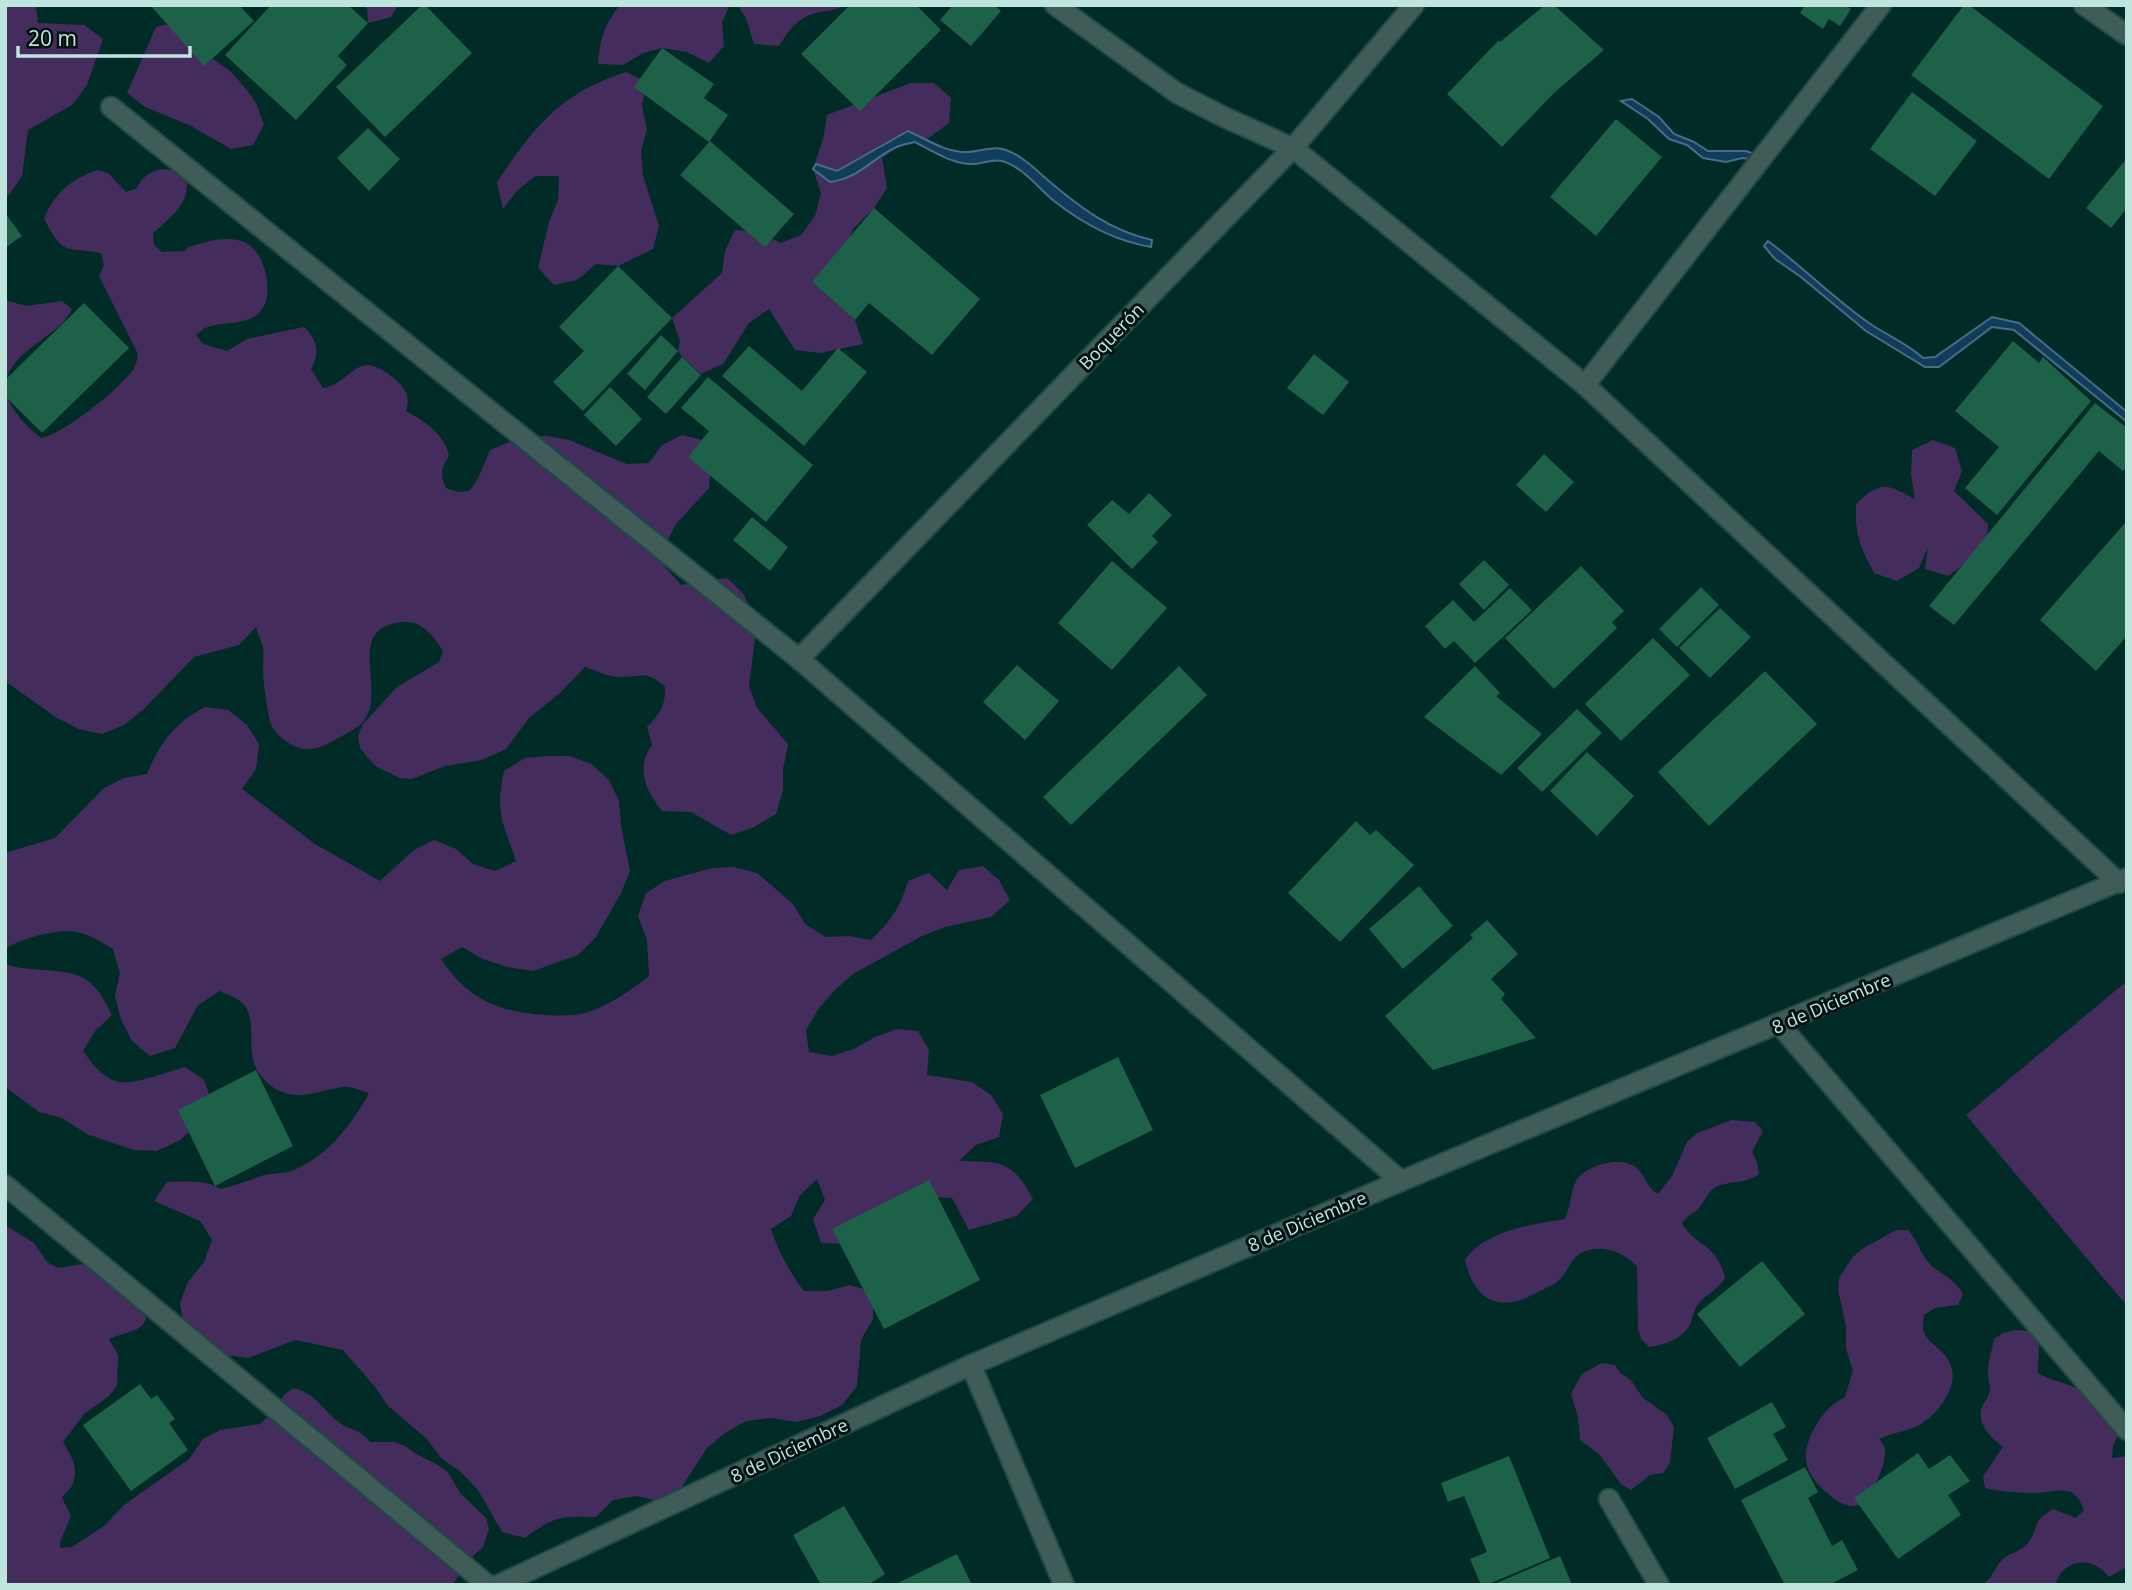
<svg xmlns="http://www.w3.org/2000/svg" width="2132" height="1590" font-family="'Open Sans',sans-serif">
<style>
.green{fill:#442d5c}
.water{fill:#113d5d;stroke:#466f84;stroke-width:2}
.building{fill:#1d6148}
.lines{fill:none;stroke-linecap:round;stroke-linejoin:round}
.minor-casing{stroke:#1f4944;stroke-width:23}
.tertiary-casing{stroke:#1f4944;stroke-width:23}
.minor{stroke:#3f5c58;stroke-width:19}
.tertiary{stroke:#3f5c58;stroke-width:19}
.labels{text-anchor:middle;dominant-baseline:central;stroke-width:6;stroke-linejoin:round;paint-order:stroke}
.street-label{font-size:18px;fill:#c0e5df;stroke:#00120f}
</style>
<rect width="100%" height="100%" fill="#002b27"/>
<!-- green -->
<g class="green">
<polygon points="5,5 36,5 38,23 84,25 103,39 87,85 72,105 28,130 22,176 9,195 5,195"/>
<polygon points="364,5 398,5 391,17 368,23 367,9"/>
<path d="M620 5H730L722 22 724 46 709 63 687 52 662 48 643 53 623 65 598 64C600 39 604 25 620 5Z"/>
<path d="M737 5H843C835 12 826 10 816 13 797 18 789 30 779 46L754 44 746 18Z"/>
<polygon points="180,22 212,58 231,72 247,90 256,103 264,125 253,145 231,149 191,126 145,107 127,93 156,27"/>
<path d="M626 72 647 82 642 106 647 129 641 151 643 175 659 226 653 249 618 266 596 264 577 280 554 285 538 268 549 222 558 200 559 176H535L517 191 503 209 497 182C535 126 559 94 626 72Z"/>
<polygon points="911,83 934,83 951,98 949,123 927,139 899,146 882,158 887,188 874,208 853,229 845,249 830,267 812,282 855,320 863,344 820,353 795,350 769,309 749,323 723,364 701,374 682,357 678,351 680,341 672,318 722,273 725,251 735,230 758,232 781,243 801,235 815,216 821,193 813,169 823,139 827,115"/>
<path d="M162 169 174 170 186 175C192 202 171 217 153 233L154 245 162 252 185 251 187 248C203 242 229 234 246 243 264 252 273 288 264 306 253 328 222 320 205 328 201 330 199 333 196 335L203 344 227 351 247 339 304 327C318 341 320 352 311 369L323 388C354 383 356 344 397 381 407 391 410 397 406 411 425 421 445 435 449 456 441 468 440 475 446 488L457 492 469 491C479 480 484 464 490 450L521 437 547 436 569 440 627 464 649 463 662 445 682 435 706 441 711 464 709 488 676 524 665 545 666 568 681 585 727 578 743 593 753 615 755 639 749 686 757 708 788 744 783 769V791L776 814 754 827 731 835 691 812 662 811C646 791 635 767 652 745L647 727C659 715 666 704 665 687 647 669 639 678 618 677 606 676 595 670 585 667L559 694 530 717 506 749 482 760 445 766 412 779 400 778 377 767 368 758 360 748 358 736 363 724 397 687 439 662 443 651C434 636 421 620 402 622 344 628 386 688 365 719 359 728 349 732 340 737 317 750 304 756 282 738 275 733 270 725 269 716 266 702 264 688 263 674 263 665 264 656 263 647 261 641 258 634 256 627L239 645 194 657 143 710 124 725 102 734 79 729 57 718 5 681V392C12 411 25 425 41 438 65 433 118 390 133 370 136 365 137 360 138 354L99 276 104 265 101 253C63 246 65 257 44 219 54 193 71 179 98 170L109 174 126 192 136 189C143 176 149 172 162 169Z"/>
<path d="M5 300 26 306 62 301 72 309C60 337 8 350 5 387Z"/>
<path d="M1933 440 1955 448 1962 471 1954 491 1988 524 1987 548 1948 576 1925 569 1928 547 1919 568 1897 581 1874 573C1860 546 1855 535 1856 504 1882 480 1885 484 1915 499L1911 475 1912 450Z"/>
<path d="M205 707 228 710 247 725 259 744 256 769 242 789 315 844 380 881 414 850 434 840 456 849 473 864 495 871 516 861C503 821 495 815 504 771L525 758 547 756H570L591 764 609 780 619 801 621 825 630 871 621 893 596 937 578 955 533 971 507 967 483 959 462 947 441 959C468 1000 499 1012 546 1015 560 1016 575 1016 589 1012 611 1004 631 990 649 976L647 940 638 916 646 893 665 881 712 868 734 867 757 873 793 904 805 924 826 937 849 936 871 940C891 921 900 908 908 881L929 873 947 890 959 870 983 866 999 880 1010 900 991 917 945 927 922 936 853 974 834 991 819 1008 806 1030 809 1052 832 1056 854 1049 875 1037 897 1029 918 1031 929 1050 927 1075 972 1082 991 1095 1003 1114 999 1137 976 1145 959 1161C1001 1162 1011 1159 1033 1199L1017 1216 969 1230 952 1198 927 1197 844 1244 821 1243 813 1219 825 1200 817 1179 800 1195 791 1216 771 1229C779 1253 789 1271 804 1291H828L850 1285 873 1292V1319L861 1340 857 1386 842 1405 820 1416 796 1422 771 1418 746 1421 725 1433 707 1448 681 1488 662 1502 637 1496 613 1500 596 1517C560 1516 554 1516 525 1538L502 1532 478 1490 461 1472 441 1458 426 1438 388 1406 375 1387 343 1350 295 1340 249 1358 224 1355 184 1327 180 1303 188 1282 204 1262 212 1240 200 1221 154 1201 167 1182C184 1182 206 1179 220 1189 235 1186 247 1181 261 1176 270 1173 280 1174 288 1172 324 1161 352 1125 369 1093 361 1091 351 1086 343 1087 318 1090 298 1103 274 1088 234 1062 265 1020 240 1001 235 997 226 994 220 991L198 1005 175 1048 150 1056 132 1041 121 1020 115 996 120 973 113 949C100 941 84 931 68 931 51 931 19 939 5 949V853L55 838 104 788 124 778 147 774C161 741 174 724 205 707Z"/>
<path d="M5 963C14 968 22 968 32 969 78 973 91 971 112 1015L95 1031 83 1051C91 1062 101 1076 115 1081 131 1087 169 1071 185 1067L204 1080 212 1102 199 1123 180 1140 157 1151 134 1150 87 1134 62 1118 39 1112 5 1087Z"/>
<polygon points="2127,981 2127,1306 1966,1115"/>
<path d="M1732 1120 1755 1122 1763 1131 1752 1152 1757 1162 1759 1174C1746 1183 1735 1181 1721 1185 1707 1189 1707 1200 1698 1209 1691 1216 1689 1213 1682 1224 1698 1248 1717 1244 1725 1278 1718 1289 1709 1293 1701 1301 1695 1307 1693 1314 1691 1322 1685 1338 1665 1345 1649 1347L1641 1339 1638 1328 1637 1267C1624 1252 1603 1244 1583 1252 1570 1258 1569 1271 1559 1280 1553 1286 1543 1289 1536 1293 1499 1314 1474 1300 1465 1260 1484 1231 1533 1224 1565 1219 1571 1207 1570 1192 1576 1181 1585 1165 1622 1155 1637 1168 1646 1177 1645 1186 1658 1194L1672 1176 1687 1142 1697 1133Z"/>
<path d="M5 1225 34 1243 47 1262 58 1268 83 1264 94 1271 137 1282C144 1295 155 1320 137 1329 128 1333 118 1335 109 1339L118 1355 117 1386 109 1396 84 1414 63 1442C71 1456 80 1467 72 1485 70 1490 65 1493 62 1498L71 1516 60 1542V1548L72 1547 104 1526 124 1505 189 1459 203 1439 220 1430 260 1424 278 1407 284 1395 293 1388C317 1394 320 1407 337 1421 350 1431 359 1428 370 1442H394L405 1446 416 1454 438 1465 448 1472 460 1493 486 1518 489 1529 483 1547 474 1555 452 1585H5Z"/>
<path d="M1896 1230H1908C1916 1239 1919 1249 1926 1259 1936 1274 1952 1275 1963 1294L1958 1305 1935 1308 1924 1315C1918 1343 1937 1341 1948 1360 1963 1382 1939 1413 1921 1424 1907 1432 1893 1432 1879 1439 1888 1447 1885 1458 1882 1468 1879 1478 1866 1505 1854 1506 1843 1506 1834 1499 1826 1492 1805 1474 1800 1456 1813 1431 1822 1414 1829 1406 1845 1397L1853 1370 1846 1349V1326L1838 1290 1839 1278 1852 1258 1862 1249Z"/>
<path d="M2015 1330 2027 1331 2037 1337C2041 1350 2037 1360 2038 1373 2050 1380 2062 1382 2074 1387 2092 1394 2110 1418 2118 1435L2113 1446 2112 1458 2127 1456V1567L2109 1577C2093 1555 2063 1558 2055 1585H1983C1995 1575 1994 1567 2003 1559 2010 1553 2021 1551 2027 1544 2040 1529 2030 1522 2053 1509L2076 1518 2084 1510C2074 1481 2057 1493 2034 1493 2021 1493 1998 1491 1985 1488L1983 1476 2003 1447C1992 1438 1978 1426 1981 1410 1983 1402 1989 1398 1990 1390 1990 1384 1988 1379 1988 1373 1988 1362 1992 1350 1994 1339L2003 1333Z"/>
<polygon points="1602,1363 1615,1365 1620,1373 1630,1379 1643,1398 1667,1415 1674,1427 1670,1463 1663,1473 1650,1475 1631,1490 1621,1484 1599,1454 1580,1440 1578,1417 1571,1394 1582,1374"/>
</g>
<!-- water -->
<g class="water">
<polygon points="1632,99 1659,117 1674,134 1694,142 1708,151 1746,151 1758,155 1756,160 1742,158 1726,162 1703,158 1687,145 1669,139 1648,119 1621,101"/>
<path d="M908 131C926 139 944 151 963 152 977 153 992 145 1006 150 1023 156 1037 171 1050 182 1081 208 1111 231 1152 240L1151 247C1115 241 1082 223 1054 201 1038 188 1023 167 1002 161 993 158 980 165 970 164 951 163 932 151 915 142 910 143 904 144 899 146 872 157 861 178 830 182L813 169 816 164 837 171Z"/>
<path d="M1768 241C1803 267 1833 298 1869 323 1886 335 1907 343 1923 358L1935 357 1992 317 2019 323 2127 412V422L2014 330 1992 327 1939 367H1925L1866 331 1801 277 1775 259 1764 246Z"/>
</g>
<!-- building -->
<g class="building">
<polygon points="150,5 239,5 254,21 204,66"/>
<polygon points="271,5 348,5 368,23 338,56 347,65 296,120 225,55"/>
<polygon points="422,5 425,5 472,53 385,137 336,87"/>
<polygon points="850,5 916,5 941,30 860,111 801,54"/>
<polygon points="953,5 994,5 1001,11 971,46 940,20"/>
<polygon points="1545,5 1554,5 1604,50 1554,93 1502,147 1447,94 1499,40 1500,42"/>
<polygon points="1805,5 1845,5 1851,9 1840,26 1829,19 1823,29 1800,13"/>
<polygon points="1964,5 1969,5 2103,106 2049,179 1911,75"/>
<polygon points="662,48 714,84 704,98 728,115 709,142 634,87"/>
<polygon points="1912,92 1977,141 1935,196 1870,149"/>
<polygon points="1616,119 1662,157 1596,236 1550,197"/>
<polygon points="368,128 400,159 369,191 337,158"/>
<polygon points="710,141 794,214 765,247 680,175"/>
<polygon points="2127,158 2127,208 2111,228 2086,208"/>
<polygon points="874,208 980,299 932,355 869,303 855,320 812,282"/>
<polygon points="5,213 22,236 5,248"/>
<polygon points="618,266 672,318 583,411 553,382 584,351 559,327"/>
<polygon points="84,303 129,348 42,433 5,396 5,380"/>
<polygon points="661,335 678,351 645,390 627,374"/>
<polygon points="2013,341 2039,363 2043,357 2091,401 1997,515 1965,488 1999,447 1955,411"/>
<polygon points="749,346 802,391 838,348 867,372 804,446 722,376"/>
<polygon points="1314,354 1349,382 1323,415 1287,388"/>
<polygon points="682,357 701,375 666,414 647,397"/>
<polygon points="708,377 813,465 766,522 688,457 709,431 681,408"/>
<polygon points="610,387 642,419 616,446 584,415"/>
<polygon points="2095,403 2127,428 2127,467 2123,471 2099,451 1954,625 1929,606"/>
<polygon points="1544,454 1574,482 1546,512 1516,485"/>
<polygon points="1149,493 1172,515 1152,536 1158,542 1132,569 1087,525 1112,500 1129,514"/>
<polygon points="752,517 788,547 770,571 733,540"/>
<polygon points="2125,523 2127,525 2127,636 2096,671 2040,620"/>
<polygon points="1484,560 1509,585 1484,610 1459,584"/>
<polygon points="1112,561 1167,608 1112,670 1058,623"/>
<polygon points="1581,566 1624,611 1612,622 1617,628 1554,689 1505,638"/>
<polygon points="1701,587 1719,605 1677,647 1659,629"/>
<polygon points="1510,588 1532,610 1475,663 1454,641 1445,649 1425,626 1453,600 1474,622"/>
<polygon points="1720,608 1751,637 1710,678 1679,648"/>
<polygon points="1653,638 1690,675 1621,741 1585,704"/>
<polygon points="1017,665 1059,701 1025,740 983,702"/>
<polygon points="1179,666 1207,695 1071,825 1043,797"/>
<polygon points="1475,666 1500,693 1496,696 1542,734 1501,775 1424,717"/>
<polygon points="1765,671 1817,724 1709,826 1658,772"/>
<polygon points="1577,709 1602,733 1542,792 1517,768"/>
<polygon points="1587,752 1634,796 1597,836 1550,791"/>
<polygon points="1356,821 1370,835 1376,830 1414,865 1340,942 1288,893"/>
<polygon points="1419,886 1453,926 1403,969 1369,929"/>
<polygon points="1487,920 1518,954 1491,979 1505,994 1501,999 1536,1038 1433,1070 1385,1016 1473,938 1470,935"/>
<polygon points="1118,1057 1153,1130 1075,1168 1040,1095"/>
<polygon points="256,1070 293,1146 215,1186 178,1110"/>
<polygon points="929,1180 980,1280 884,1329 832,1229"/>
<polygon points="1762,1261 1805,1314 1740,1367 1697,1314"/>
<polygon points="140,1384 151,1399 157,1395 175,1419 169,1423 188,1450 131,1491 83,1425"/>
<polygon points="1772,1402 1786,1427 1773,1434 1788,1460 1735,1489 1707,1438"/>
<polygon points="1918,1453 1929,1469 1950,1455 1970,1481 1948,1495 1961,1515 1898,1559 1854,1498"/>
<polygon points="1509,1456 1550,1558 1486,1585 1481,1585 1470,1559 1487,1552 1464,1496 1448,1502 1441,1483"/>
<polygon points="1805,1467 1818,1492 1808,1498 1832,1546 1842,1540 1858,1570 1829,1585 1785,1585 1741,1500"/>
<polygon points="844,1506 885,1574 868,1585 821,1585 793,1535"/>
<polygon points="957,1554 972,1585 894,1585"/>
<polygon points="1560,1556 1572,1585 1492,1585"/>
</g>
<g class="lines">
<!-- minor casing -->
<g class="minor-casing">
<g id="minor">
<polyline points="1055,5 1177,93 1224,117 1293,148 1585,385 2119,883"/>
<polyline points="2084,5 2127,35"/>
<polyline points="111,107 799,659 1401,1181"/>
<polyline points="1585,385 1881,5"/>
<polyline points="799,659 1293,148 1414,5"/>
<polyline points="1779,1024 2127,1430"/>
<polyline points="5,1185 488,1585"/>
<polyline points="971,1365 1064,1585"/>
<polyline points="1609,1499 1659,1585"/>
</g>
</g>
<!-- tertiary casing -->
<g class="tertiary-casing">
<polyline id="tertiary" points="498,1585 971,1365 1401,1181 2127,878"/>
</g>
<!-- minor -->
<use href="#minor" class="minor"/>
<!-- tertiary -->
<use href="#tertiary" class="tertiary"/>
</g>
<g class="labels">
<!-- street labels -->
<g class="street-label">
<text transform="translate(1111 336) rotate(-46)">Boquerón</text>
<text transform="translate(1831 1003) rotate(-23)">8 de Diciembre</text>
<text transform="translate(1307 1221) rotate(-23)">8 de Diciembre</text>
<text transform="translate(789 1450) rotate(-25)">8 de Diciembre</text>
</g>
</g>
<!-- border -->
<rect width="2132" height="1590" fill="none" stroke="#c0e5df" stroke-width="14"/>
<!-- scale -->
<path d="M18 46v10h172v-10" fill="none" stroke="#c0e5df" stroke-width="3.5"/>
<text x="28" y="46" font-size="21" fill="#c0e5df" stroke="#00120f" stroke-width="5" paint-order="stroke">20 m</text>
</svg>
